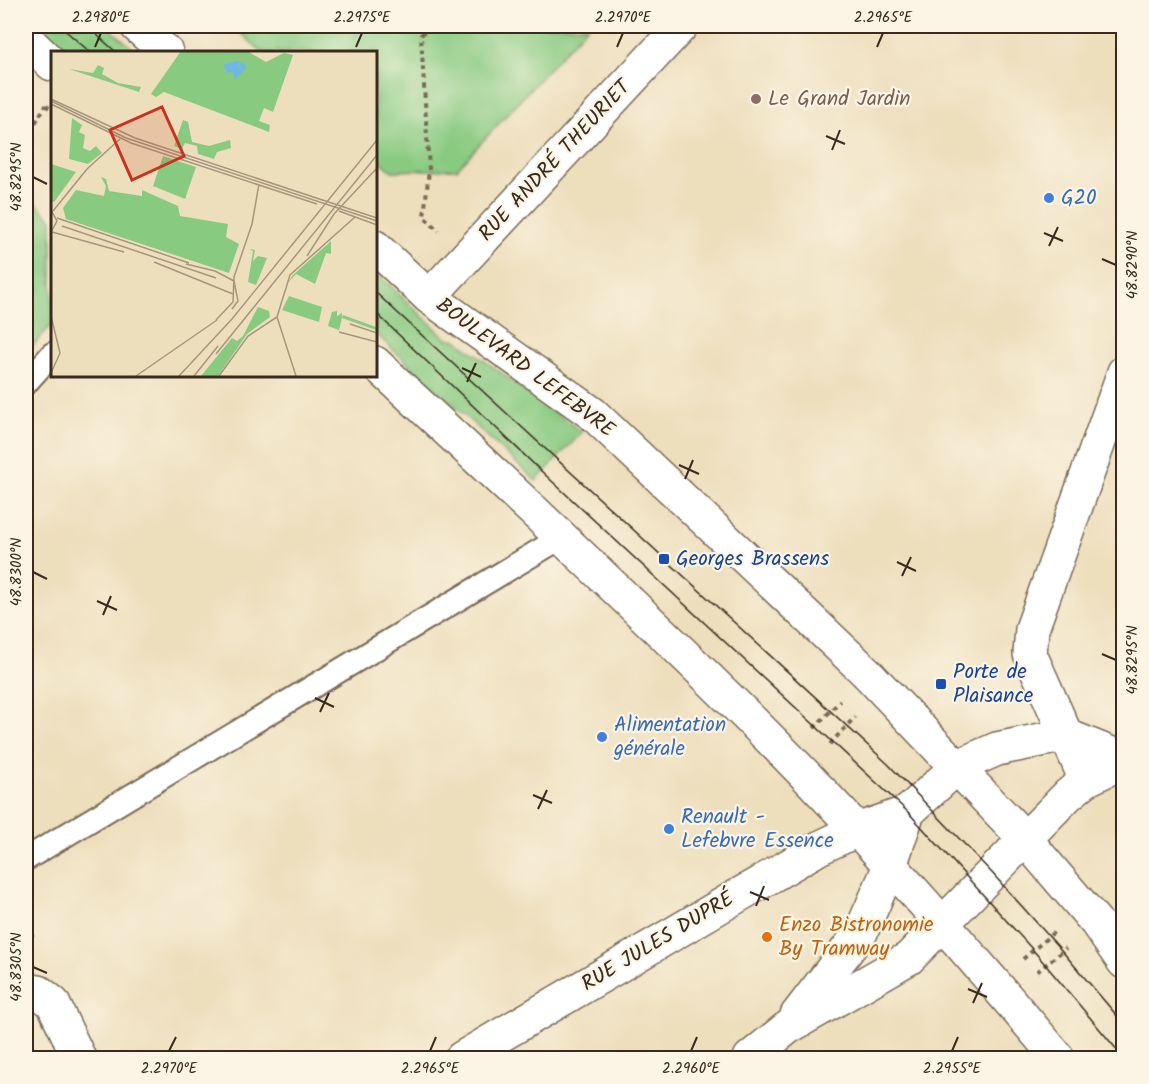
<svg xmlns="http://www.w3.org/2000/svg" width="1149" height="1084" font-family="Kalam,sans-serif">
<style>
.green{fill:#89ca81;stroke:#627a50;stroke-width:1.5}
.lines{fill:none;stroke-linecap:round;stroke-linejoin:round}
.lane-casing{stroke:#796955;stroke-width:26}
.street-casing{stroke:#796955;stroke-width:36}
.secondary-casing{stroke:#796955;stroke-width:36}
.primary-casing{stroke:#796955;stroke-width:36}
.path{stroke:#796955;stroke-width:4;stroke-dasharray:4.5 4.5;stroke-linecap:butt}
.lane{stroke:#fff;stroke-width:22}
.street{stroke:#fff;stroke-width:33}
.secondary{stroke:#fff;stroke-width:33}
.primary{stroke:#fff;stroke-width:33}
.tram{stroke:#3b2a1e;stroke-width:1.5}
.ticks{fill:none;stroke:#3b2a1e;stroke-width:2}
.education-dot{fill:#8d6e63;stroke:#fcf5e5;stroke-width:2}
.shop-dot{fill:#3f7fe0;stroke:#fcf5e5;stroke-width:2}
.transit-dot{fill:#1a4fb4;stroke:#fcf5e5;stroke-width:2}
.food-dot{fill:#e8710a;stroke:#fcf5e5;stroke-width:2}
.labels{text-anchor:middle;dominant-baseline:central;stroke-width:4.5;stroke-linejoin:round;paint-order:stroke}
.education-label{font-size:21px;fill:#785e54;stroke:#fcf5e5;text-anchor:start}
.street-label{font-size:21px;fill:#3b2a1e;stroke:#fcf5e5}
.shop-label{font-size:21px;fill:#366cbe;stroke:#fcf5e5;text-anchor:start}
.transit-label{font-size:21px;fill:#164399;stroke:#fcf5e5;text-anchor:start}
.food-label{font-size:21px;fill:#c56008;stroke:#fcf5e5;text-anchor:start}
.inset-road{fill:none;stroke:#a6967d;stroke-width:1.5}
.view{fill:#c8321e;fill-opacity:0.15;stroke:#c8321e;stroke-width:3}
.inset-edge{fill:none;stroke:#3b2a1e;stroke-width:3}
.neatline{fill:none;stroke:#3b2a1e;stroke-width:2}
.ticks-label{font-size:15px;text-anchor:middle;fill:#3b2a1e}
</style>
<rect width="100%" height="100%" fill="#fcf5e5"/>
<filter id="ink" filterUnits="userSpaceOnUse"><feTurbulence type="fractalNoise" baseFrequency=".0167" numOctaves="2"/><feDisplacementMap in="SourceGraphic" scale="12" xChannelSelector="R" yChannelSelector="G"/><feConvolveMatrix kernelMatrix="1 2 1 2 8 2 1 2 1" color-interpolation-filters="sRGB"/></filter>
<filter id="wash" filterUnits="userSpaceOnUse"><feTurbulence type="fractalNoise" baseFrequency=".008" numOctaves="4" result="noise"/><feDisplacementMap in="SourceGraphic" scale="24" xChannelSelector="R" yChannelSelector="G"/><feGaussianBlur stdDeviation="1.35" result="paint"/><feColorMatrix in="noise" values="0 0 0 0 0 0 0 0 0 0 0 0 0 0 0 0 0 1.4 0 .05"/><feComposite in="paint" operator="in"/></filter>
<g filter="url(#wash)">
<rect width="100%" height="100%" fill="#eddebc"/>
<!-- green -->
<g class="green">
<polygon points="40,26 107,26 137,52 70,52"/>
<polygon points="233,26 588,26 457,169 392,171 375,156 375,52 262,52"/>
<polygon points="26,194 52,219 52,324 26,354"/>
<polygon points="375,272 447,339 455,339 582,432 536,481 375,333"/>
</g>
</g>
<g filter="url(#ink)">
<g class="lines">
<!-- lane casing -->
<g class="lane-casing">
<g id="lane">
<polyline points="26,383 52,354"/>
<polyline points="26,859 562,537"/>
</g>
</g>
<!-- street casing -->
<g class="street-casing">
<g id="street">
<polyline points="429,297 681,26"/>
<polyline points="1086,780 1030,654 1032,629 1124,372"/>
<polyline points="26,990 39,992 53,1003 79,1058"/>
<polyline points="797,1015 861,932 890,866 908,812"/>
<polyline points="462,1058 819,848 857,830 908,812 958,766"/>
<polyline points="750,1058 787,1028 909,958 1025,839"/>
</g>
</g>
<!-- secondary casing -->
<g class="secondary-casing">
<g id="secondary">
<polyline points="958,766 997,749 1065,735 1124,759"/>
<polyline points="1025,839 1068,795 1086,780 1124,761"/>
</g>
</g>
<!-- primary casing -->
<g class="primary-casing">
<g id="primary">
<polyline points="137,26 166,52"/>
<polyline points="26,39 52,64"/>
<polyline points="375,247 429,297 593,414 867,673 1025,839 1096,922 1124,962"/>
<path d="M375 363C503 482 631 601 755 724 862 830 961 943 1058 1058"/>
</g>
</g>
<!-- path -->
<g class="path">
<polyline points="431,26 421,35 429,170 424,217 439,231"/>
<polyline points="46,105 52,111"/>
<polyline points="26,138 46,105"/>
<polyline points="814,728 840,701"/>
<polyline points="830,744 855,717"/>
<polyline points="26,925 34,939"/>
<polyline points="1023,959 1054,932"/>
<polyline points="1037,972 1066,948"/>
</g>
<!-- lane -->
<use href="#lane" class="lane"/>
<!-- street -->
<use href="#street" class="street"/>
<!-- secondary -->
<use href="#secondary" class="secondary"/>
<!-- primary -->
<use href="#primary" class="primary"/>
<!-- tram -->
<g class="tram">
<polyline points="60,26 90,52"/>
<polyline points="87,26 116,52"/>
<polyline points="375,292 888,764 992,873 1062,951 1124,1024"/>
<polyline points="375,312 540,470 908,812 1033,950 1124,1058"/>
</g>
</g>
</g>
<!-- ticks -->
<path class="ticks" d="M95 47 101 33M356 47 362 33M617 47 623 33M877 47 883 33M826 136 845 144M832 150 840 130M33 177 47 184M1044 233 1063 241M1049 246 1058 227M1102 259 1116 265M462 368 481 377M467 382 476 363M679 465 699 474M685 479 693 460M897 562 916 571M33 572 47 579M902 576 911 557M97 601 117 610M103 615 111 596M1102 654 1116 660M315 698 334 707M320 712 329 693M533 795 552 803M538 809 547 790M750 892 769 900M756 906 764 886M33 967 47 973M968 989 987 997M973 1003 982 983M169 1051 176 1037M430 1051 436 1037M691 1051 697 1037M952 1051 958 1037"/>
<!-- markers -->
<circle class="education-dot" cx="756" cy="99" r="6"/>
<g class="shop-dot">
<circle cx="1049" cy="198" r="6"/>
<circle cx="602" cy="737" r="6"/>
<circle cx="669" cy="829" r="6"/>
</g>
<g class="transit-dot">
<rect x="658" y="553" width="12" height="12" rx="3"/>
<rect x="935" y="678" width="12" height="12" rx="3"/>
</g>
<circle class="food-dot" cx="767" cy="937" r="6"/>
<g class="labels">
<!-- education labels -->
<g class="education-label">
<text x="768" y="99">Le Grand Jardin</text>
</g>
<!-- street labels -->
<g class="street-label">
<text transform="translate(555 161) rotate(-47)">RUE ANDRÉ THEURIET</text>
<text transform="translate(525 368) rotate(37)">BOULEVARD LEFEBVRE</text>
<text transform="translate(658 942) rotate(-31)">RUE JULES DUPRÉ</text>
</g>
<!-- shop labels -->
<g class="shop-label">
<text x="1061" y="198">G20</text>
<text x="614" y="725">Alimentation<tspan x="614" dy="24">générale</tspan></text>
<text x="681" y="817">Renault -<tspan x="681" dy="24">Lefebvre Essence</tspan></text>
</g>
<!-- transit labels -->
<g class="transit-label">
<text x="676" y="559">Georges Brassens</text>
<text x="953" y="672">Porte de<tspan x="953" dy="24">Plaisance</tspan></text>
</g>
<!-- food labels -->
<g class="food-label">
<text x="779" y="925">Enzo Bistronomie<tspan x="779" dy="24">By Tramway</tspan></text>
</g>
</g>
<!-- overview -->
<g transform="translate(51 51)">
<rect width="326" height="326" fill="#eddebc"/>
<path d="M130 0H196L215 11 233 2 242 4 222 61 213 57 208 70 219 74 218 81 113 41 105 46 100 43ZM47 14 53 17 51 23 67 32 90 36 88 41 18 18 42 22ZM21 67 31 74 28 81 34 84 32 97 39 100 45 95 51 102 37 113 18 108ZM132 69 137 71 141 91 158 95 179 89 180 97 166 101 163 108 147 103 146 95 134 92 131 98 123 95ZM112 105 145 116 134 148 102 135ZM0 113 25 121 3 151 0 150ZM50 126 55 128 58 140 91 145V139L127 155 129 165 177 173 175 186 188 193 178 222 15 168 12 157 25 139 53 145 55 135ZM280 190V203L275 202 264 233 245 223 237 232 242 224ZM198 198 204 199 202 210 207 205 216 207 205 234 197 231 202 200ZM238 245 271 256 268 271 231 259ZM207 256 218 260 219 266 196 283 167 325H150L181 287 186 290 192 285ZM286 260V265L291 262V267L292 264 325 276V279L291 267 288 279 277 275 281 261Z" fill="#89ca81"/>
<path d="M185 10H189L187 17 191 11 196 16 184 29 182 21 177 22 172 14Z" fill="#6fb7e7"/>
<path class="inset-road" d="M0 48 84 87 326 167M0 50 75 87 326 170M0 53 80 92 266 153M0 159 6 170 0 181M2 160 36 118 69 88M288 160 326 174M6 167 138 212M11 175 165 227M1 181 73 201M256 205 283 163 326 117M103 211 182 243M135 213 164 220 183 230M181 258 187 250 183 230M0 265 9 302 0 322M226 266 239 224 304 166M226 266 245 325M165 269 182 251 183 226 201 173 208 133M299 273 326 282M288 281 326 291M165 303 326 104M85 325 166 269M128 325 181 268 326 89M143 325 167 295M168 325 197 285 226 266"/>
<path class="view" d="M111 56 133 105 81 129 59 79Z"/>
<rect width="326" height="326" class="inset-edge"/>
</g>
<!-- margin -->
<rect width="1149" height="1084" fill="none" stroke="#fcf5e5" stroke-width="66"/>
<rect x="33" y="33" width="1083" height="1018" class="neatline"/>
<g class="ticks-label">
<text x="101" y="22">2.2980°E</text>
<text x="362" y="22">2.2975°E</text>
<text x="623" y="22">2.2970°E</text>
<text x="883" y="22">2.2965°E</text>
<text transform="translate(16 177) rotate(-90)" y="5">48.8295°N</text>
<text transform="translate(1132 265) rotate(-90)" y="5">48.8290°N</text>
<text transform="translate(16 572) rotate(-90)" y="5">48.8300°N</text>
<text transform="translate(1132 660) rotate(-90)" y="5">48.8295°N</text>
<text transform="translate(16 967) rotate(-90)" y="5">48.8305°N</text>
<text x="169" y="1073">2.2970°E</text>
<text x="430" y="1073">2.2965°E</text>
<text x="691" y="1073">2.2960°E</text>
<text x="952" y="1073">2.2955°E</text>
</g>
</svg>
